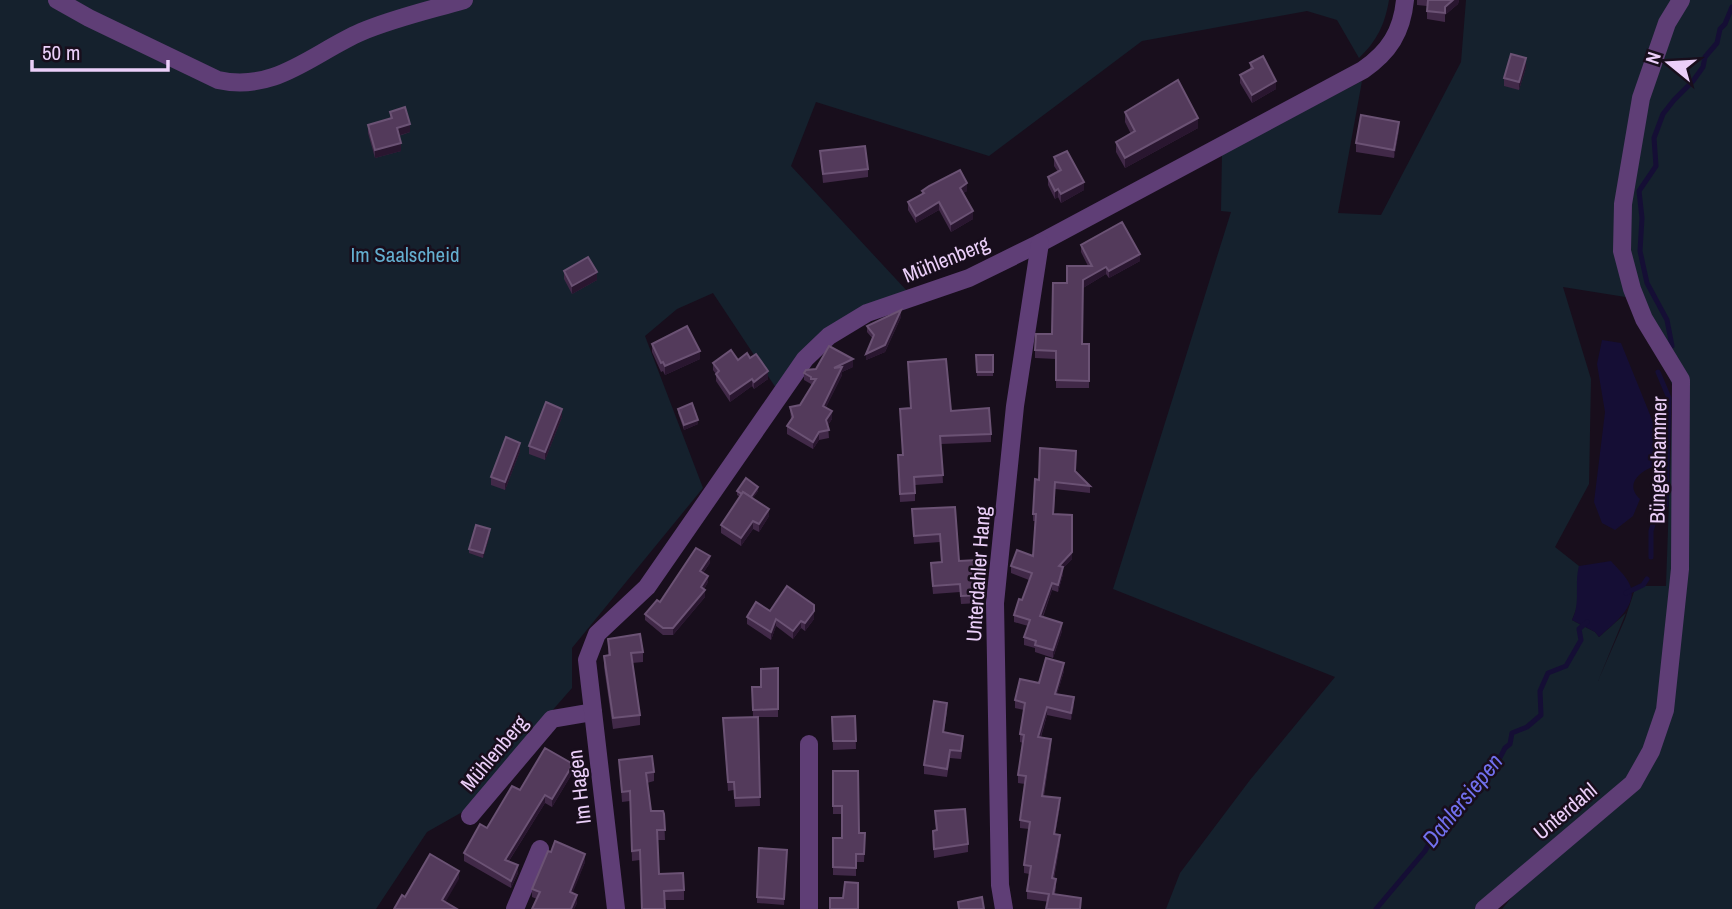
<svg xmlns="http://www.w3.org/2000/svg" width="1732" height="909" font-family="'Archivo Narrow',sans-serif">
<style>
.green{fill:#15212d;fill-rule:evenodd}
.water{fill:#150e35}
.lines{fill:none;stroke-linecap:round;stroke-linejoin:round}
.stream{stroke:#150e35;stroke-width:5}
.minor{stroke:#5f3e76;stroke-width:18}
.wall{fill:#412948}
.shaded-wall{fill:#29162f}
.building{fill:#533a5b;stroke:#6b5274;stroke-width:2}
.labels{text-anchor:middle;dominant-baseline:central;stroke-width:5;stroke-linejoin:round;paint-order:stroke}
.park-label{font-size:21px;fill:#64afd0;stroke:#180e1c}
.street-label{font-size:21px;fill:#ebcff9;stroke:#180e1c}
.water-label{font-size:23px;font-style:italic;fill:#7270ee;stroke:#180e1c}
</style>
<rect width="100%" height="100%" fill="#180e1c"/>
<!-- green -->
<g class="green">
<path d="M0 0H1389C1385 24 1377 41 1359 58L1337 20 1307 11 1142 41 989 156 816 102 791 166 908 292 862 311 778 391 713 293 677 309 645 336 703 488 572 648V688L464 811 427 832 376 909H0Z"/>
<path d="M1466 0H1732V909H1502L1524 883 1484 909H1166L1180 873 1250 780 1335 677 1113 589 1231 212 1221 211 1222 153 1362 81 1338 213 1381 215 1461 62ZM1563 287 1638 299 1673 387 1666 586H1636L1625 619 1598 681 1626 613 1599 637 1595 632 1572 620 1577 607 1579 566 1555 547 1589 484 1591 379Z"/>
</g>
<!-- water -->
<g class="water">
<path d="M1602 340 1621 343 1657 432 1652 467C1638 473 1625 485 1640 499L1633 516 1615 530 1602 523 1594 502 1605 412 1597 364Z"/>
<path d="M1611 561C1617 568 1625 575 1629 583 1641 604 1612 625 1599 637L1595 632 1572 620C1581 603 1574 584 1579 566Z"/>
</g>
<g class="lines">
<!-- stream -->
<g class="stream">
<polyline points="1672,346 1667,320 1647,283 1640,251 1642,218 1639,191 1656,166 1654,138 1663,114 1674,100 1693,81 1703,67 1705,57 1717,43 1720,29 1725,24 1732,7"/>
<polyline points="1651,557 1651,531 1657,511 1666,505 1669,398 1658,372"/>
<polyline points="1626,593 1643,585 1647,579"/>
<polyline points="1376,909 1425,851 1435,833 1450,822 1496,765 1505,748 1510,744 1512,733 1527,727 1541,715 1540,691 1548,673 1566,666 1581,640 1579,629 1587,622"/>
</g>
<!-- minor -->
<g class="minor">
<path d="M57 0 89 18 218 80C275 93 313 53 361 32 394 18 430 10 464 0"/>
<polyline points="470,816 552,719 593,712"/>
<polyline points="515,909 540,849"/>
<path d="M616 909 587 660 597 634 647 587 805 359 829 336 867 313 969 278 1040 243 1363 70C1389 52 1402 32 1405 0"/>
<polyline points="809,909 809,744"/>
<polyline points="1004,909 1000,885 995,603 1015,406 1040,243"/>
<polyline points="1484,909 1633,783 1651,751 1665,710 1680,569 1681,380 1644,319 1632,289 1622,251 1623,204 1641,98 1667,23 1681,0"/>
</g>
</g>
<!-- wall -->
<g class="wall">
<polygon points="1417,0 1459,0 1458,4 1445,15 1445,22 1427,19 1427,6 1417,5"/>
<polygon points="1250,63 1276,89 1252,103 1240,83 1240,75 1250,69"/>
<polygon points="1526,67 1519,90 1504,86 1504,78"/>
<polygon points="390,112 410,132 399,136 401,151 375,158 368,133 368,125 390,119"/>
<polygon points="1125,112 1198,128 1125,168 1116,152 1116,142 1131,134 1125,122"/>
<polygon points="1399,130 1394,158 1356,152 1356,143"/>
<polygon points="820,151 868,169 868,177 823,183"/>
<polygon points="1054,157 1084,190 1061,203 1058,197 1055,199 1048,185 1048,177 1058,172 1054,166"/>
<polygon points="922,191 967,191 963,193 973,219 951,232 939,210 916,223 908,210 908,202 922,194"/>
<polygon points="1081,245 1140,261 1109,278 1106,274 1083,288 1082,344 1089,344 1089,388 1056,388 1056,359 1035,358 1035,350 1052,334 1067,283 1088,266 1081,252"/>
<polygon points="564,271 597,280 572,294 564,279"/>
<polygon points="901,317 885,352 866,360 873,339 867,332 867,326"/>
<polygon points="652,344 700,359 665,375 663,371 661,372 652,352"/>
<polygon points="976,355 993,355 993,376 977,376"/>
<polygon points="738,360 768,379 754,389 752,386 730,402 716,381 716,374 713,370 713,363"/>
<polygon points="908,362 951,411 991,434 991,442 941,444 943,483 915,485 915,501 900,502 898,463 902,455 911,408"/>
<polygon points="853,367 842,372 842,375 826,407 832,419 828,425 829,438 819,440 813,449 787,434 787,426 791,420 790,407 800,405 811,386 811,384 804,380 804,373"/>
<polygon points="678,409 698,424 684,430 678,413"/>
<polygon points="562,417 545,460 529,454 529,446"/>
<polygon points="520,451 505,490 491,485 491,477"/>
<polygon points="1075,472 1090,486 1090,493 1055,489 1054,514 1072,559 1063,568 1063,574 1058,592 1052,590 1043,617 1062,631 1053,658 1035,652 1035,648 1024,645 1024,637 1028,626 1014,622 1014,615 1022,600 1029,580 1011,573 1011,566 1033,556 1035,521 1033,521 1033,514 1039,480"/>
<polygon points="737,491 758,491 753,498 769,516 759,532 753,529 741,546 721,533 721,525 740,497 737,495"/>
<polygon points="955,507 959,561 979,595 979,603 961,604 960,592 933,594 931,571 941,562 940,542 914,544 912,517"/>
<polygon points="490,534 483,558 469,553 469,549"/>
<polygon points="710,563 703,573 708,582 704,589 705,597 673,635 663,635 645,620 645,614"/>
<polygon points="770,611 814,619 805,631 801,628 793,639 776,626 771,640 747,624 747,617"/>
<polygon points="608,639 643,652 643,662 632,663 640,715 640,725 613,729 604,667 604,656 608,656"/>
<polygon points="778,668 778,717 758,717 760,806 735,807 734,790 728,791 723,718 753,717 752,687 761,687"/>
<polygon points="1064,671 1057,694 1074,705 1071,720 1047,715 1041,737 1051,747 1044,796 1060,806 1055,834 1060,843 1054,879 1056,887 1055,894 1081,906 1027,899 1027,891 1030,874 1024,873 1024,865 1029,829 1020,828 1020,820 1025,784 1018,783 1018,775 1023,743 1020,742 1020,734 1024,710 1015,708 1015,700 1039,683"/>
<polygon points="947,711 944,732 963,744 961,759 950,758 947,777 924,774 924,765"/>
<polygon points="855,716 856,749 833,750 832,717"/>
<polygon points="619,760 654,772 654,781 647,783 651,811 664,814 665,840 657,840 659,874 684,890 684,900 665,900 640,860 632,861 630,801 622,802"/>
<polygon points="833,771 859,833 865,841 864,862 856,862 856,876 833,875 833,838 842,838 842,814 833,814"/>
<polygon points="573,772 552,807 545,803 509,861 518,873 511,888 464,861 464,853 487,828 520,790"/>
<polygon points="935,811 968,844 968,852 934,858 933,831 936,830"/>
<polygon points="787,850 784,905 757,903 757,897"/>
<polygon points="585,862 572,893 577,903 574,909 532,909 537,899 532,897 532,889"/>
</g>
<!-- shaded-wall -->
<g class="shaded-wall">
<polygon points="1453,0 1459,0 1458,4 1445,15 1445,22 1445,7"/>
<polygon points="1526,58 1526,67 1519,90 1519,82"/>
<polygon points="1276,81 1276,89 1252,103 1252,95"/>
<polygon points="1198,118 1198,128 1125,168 1125,158"/>
<polygon points="1399,122 1399,130 1394,158 1394,150"/>
<polygon points="410,124 410,132 397,136 397,128"/>
<polygon points="401,143 401,151 375,158 375,150"/>
<polygon points="1084,182 1084,190 1061,203 1061,194"/>
<polygon points="967,183 967,191 960,195 960,188"/>
<polygon points="1058,189 1058,197 1055,199 1055,191"/>
<polygon points="939,202 939,210 916,223 916,216"/>
<polygon points="973,211 973,219 951,232 951,224"/>
<polygon points="1140,254 1140,261 1109,278 1109,271"/>
<polygon points="1106,267 1106,274 1083,288 1083,280"/>
<polygon points="597,272 597,280 572,294 572,286"/>
<polygon points="901,310 901,317 885,352 866,360 866,354"/>
<polygon points="700,351 700,359 665,375 665,366"/>
<polygon points="853,359 853,367 842,372 842,375 823,413 823,406 834,368"/>
<polygon points="768,371 768,379 754,389 754,382"/>
<polygon points="752,379 752,386 730,402 730,394"/>
<polygon points="562,409 562,417 545,460 545,452"/>
<polygon points="832,411 832,419 826,428 826,420"/>
<polygon points="698,420 698,424 684,430 684,425"/>
<polygon points="819,432 819,440 813,449 813,442"/>
<polygon points="520,443 520,451 505,490 505,482"/>
<polygon points="758,487 758,491 749,504 749,499"/>
<polygon points="769,509 769,516 759,532 759,524"/>
<polygon points="753,521 753,529 741,546 741,538"/>
<polygon points="490,529 490,534 483,558 483,553"/>
<polygon points="1072,552 1072,559 1063,568 1063,574 1058,592 1059,566"/>
<polygon points="710,556 710,563 700,577 700,571"/>
<polygon points="708,576 708,582 701,594 701,587"/>
<polygon points="1052,583 1052,590 1040,623 1040,616"/>
<polygon points="705,590 705,597 673,635 673,628"/>
<polygon points="814,611 814,619 805,631 805,623"/>
<polygon points="776,619 776,626 771,640 771,632"/>
<polygon points="801,621 801,628 793,639 793,631"/>
<polygon points="1062,623 1062,631 1053,658 1053,650"/>
<polygon points="1064,663 1064,671 1055,701 1055,694"/>
<polygon points="1074,697 1074,705 1071,720 1071,713"/>
<polygon points="1047,707 1047,715 1038,745 1038,737"/>
<polygon points="1051,739 1051,747 1042,804 1042,796"/>
<polygon points="573,764 573,772 552,807 552,799"/>
<polygon points="545,795 545,803 505,867 505,860"/>
<polygon points="1060,798 1060,806 1054,842 1054,834"/>
<polygon points="1060,835 1060,843 1052,886 1052,878"/>
<polygon points="585,854 585,862 570,900 570,892"/>
<polygon points="518,865 518,873 511,888 511,881"/>
<polygon points="459,871 459,879 442,908 442,900"/>
<polygon points="577,895 577,903 574,909 571,909"/>
</g>
<!-- building -->
<g class="building">
<polygon points="1428,0 1453,0 1445,7 1445,13 1427,11"/>
<polygon points="1511,54 1526,58 1519,82 1504,78"/>
<polygon points="1263,56 1276,81 1252,95 1240,75 1253,68 1250,63"/>
<polygon points="1178,80 1198,118 1125,158 1116,142 1135,131 1125,112"/>
<polygon points="405,107 410,124 397,128 401,143 375,150 368,125 392,118 390,112"/>
<polygon points="1361,115 1399,122 1394,150 1356,143"/>
<polygon points="865,146 868,169 823,174 820,151"/>
<polygon points="1067,151 1084,182 1061,194 1058,189 1055,191 1048,177 1061,170 1054,157"/>
<polygon points="960,170 967,183 960,188 973,211 951,224 939,202 916,216 908,202 924,193 922,191 929,186"/>
<polygon points="1122,222 1140,254 1109,271 1106,267 1083,280 1082,344 1089,344 1089,381 1056,380 1056,351 1035,350 1036,334 1052,334 1053,283 1067,283 1067,266 1092,266 1081,245"/>
<polygon points="588,257 597,272 572,286 564,271"/>
<polygon points="901,310 885,345 866,354 874,335 867,326"/>
<polygon points="687,326 700,351 665,366 663,362 661,363 652,344"/>
<polygon points="829,346 853,359 834,368 842,367 823,406 832,411 826,420 829,430 819,432 813,442 787,426 793,417 790,407 800,405 816,379 811,379 811,377 804,373 806,370 816,369"/>
<polygon points="731,350 738,360 747,353 750,358 756,354 768,371 754,382 752,379 730,394 716,374 719,371 713,363"/>
<polygon points="976,355 993,355 993,372 977,372"/>
<polygon points="946,359 951,411 989,408 991,434 940,436 943,475 914,477 915,493 900,494 898,455 903,455 900,409 911,408 908,362"/>
<polygon points="546,402 562,409 545,452 529,446"/>
<polygon points="692,403 698,420 684,425 678,409"/>
<polygon points="506,437 520,443 505,482 491,477"/>
<polygon points="1040,448 1076,451 1075,471 1090,486 1055,482 1053,514 1072,515 1072,552 1059,566 1063,567 1058,585 1052,583 1040,616 1062,623 1053,650 1035,645 1036,641 1024,637 1030,620 1014,615 1019,599 1022,600 1032,573 1011,566 1017,550 1033,556 1036,514 1033,514 1035,479 1039,480"/>
<polygon points="746,478 758,487 751,497 743,492 742,494 737,491"/>
<polygon points="743,492 769,509 759,524 753,521 741,538 721,525"/>
<polygon points="955,507 959,561 977,560 979,595 961,596 960,584 933,586 931,563 942,562 940,534 914,536 912,509"/>
<polygon points="476,525 490,529 483,553 469,549"/>
<polygon points="696,548 710,556 700,571 708,576 701,587 705,590 673,628 663,628 645,614 657,600 660,602"/>
<polygon points="787,586 814,605 814,611 805,623 801,621 793,631 776,619 771,632 747,617 756,602 770,611"/>
<polygon points="640,634 643,652 631,653 640,715 613,718 604,656 610,655 608,639"/>
<polygon points="1046,658 1064,663 1055,694 1074,697 1071,713 1047,707 1038,737 1051,739 1042,796 1060,798 1054,834 1060,835 1052,878 1056,879 1053,894 1081,898 1080,909 1046,909 1049,894 1027,891 1031,866 1024,865 1030,822 1020,820 1026,776 1018,775 1024,735 1020,734 1025,703 1015,700 1020,679 1039,683"/>
<polygon points="778,668 778,709 753,710 752,687 761,687 761,669"/>
<polygon points="934,701 947,703 943,732 963,736 961,751 950,750 947,769 924,765"/>
<polygon points="855,716 856,741 833,741 832,717"/>
<polygon points="758,717 760,797 735,798 734,782 728,782 723,718"/>
<polygon points="545,748 573,764 552,799 545,795 505,860 518,865 511,881 464,853 480,824 487,828 512,786 520,790"/>
<polygon points="652,756 654,772 646,773 651,811 663,811 664,814 665,830 657,830 659,874 683,873 684,890 664,891 665,909 642,909 640,850 632,851 630,791 622,792 619,760"/>
<polygon points="833,771 858,771 859,833 865,833 864,854 856,854 856,868 833,867 833,838 842,838 842,806 833,806"/>
<polygon points="965,809 968,844 934,849 933,831 937,830 935,811"/>
<polygon points="555,841 585,854 570,892 577,895 571,909 532,909 540,892 532,889 548,851 551,852"/>
<polygon points="759,848 787,850 784,899 757,897"/>
<polygon points="430,854 459,871 442,900 457,909 394,909 402,895 405,897"/>
<polygon points="845,882 858,883 858,909 830,909 830,898 843,898"/>
<polygon points="982,897 984,909 959,909 958,902"/>
</g>
<g class="labels">
<!-- park labels -->
<g class="park-label">
<text x="405" y="254">Im Saalscheid</text>
</g>
<!-- street labels -->
<g class="street-label">
<text transform="translate(946 259) rotate(-22)">Mühlenberg</text>
<text transform="translate(1658 460) rotate(-89)">Büngershammer</text>
<text transform="translate(978 574) rotate(-86)">Unterdahler Hang</text>
<text transform="translate(494 753) rotate(-50)">Mühlenberg</text>
<text transform="translate(579 787) rotate(-97)">Im Hagen</text>
<text transform="translate(1565 811) rotate(-40)">Unterdahl</text>
</g>
<!-- water labels -->
<g class="water-label">
<text transform="translate(1462 800) rotate(-51)">Dahlersiepen</text>
</g>
</g>
<!-- north arrow -->
<g transform="translate(1669 63) rotate(288)" stroke="#180e1c" stroke-width="5" paint-order="stroke">
<path d="M0-5L12 26L0 18L-12 26Z" fill="#ebcff9"/>
<text y="-10" font-size="19" font-weight="bold" text-anchor="middle" fill="#ebcff9">N</text>
</g>
<!-- scale -->
<path d="M32 60v10h136v-10" fill="none" stroke="#ebcff9" stroke-width="3.5"/>
<text x="42" y="60" font-size="21" fill="#ebcff9" stroke="#180e1c" stroke-width="5" paint-order="stroke">50 m</text>
</svg>
